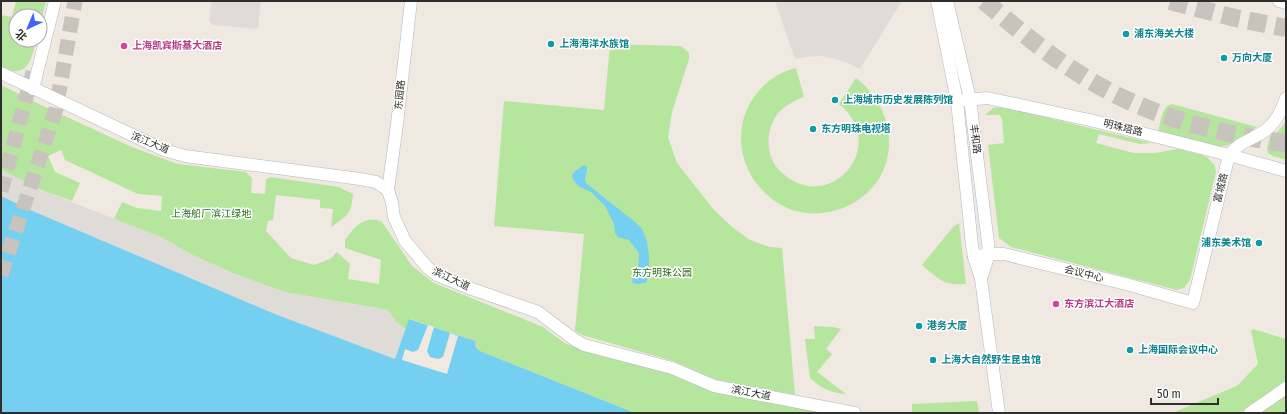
<svg xmlns="http://www.w3.org/2000/svg" width="1287" height="414" font-family="'Fira Sans Condensed','Noto Sans SC',sans-serif">
<style>
.green{fill:#b6e59e}
.plaza{fill:#dfdcd8}
.water{fill:#75cff0}
.pier{fill:#efe9e1}
.lines{fill:none;stroke-linecap:round;stroke-linejoin:round}
.major-tunnel{stroke:#c8c4bd;stroke-width:15;stroke-dasharray:15 8;stroke-linecap:butt}
.highway-tunnel{stroke:#c8c4bd;stroke-width:18;stroke-dasharray:18 9;stroke-linecap:butt}
.minor-casing{stroke:#b4b7c1;stroke-width:13}
.minor{stroke:#fff;stroke-width:12}
.culture-dot{fill:#0f9aa8;stroke:#fff;stroke-width:1.5}
.hotel-dot{fill:#d1479c;stroke:#fff;stroke-width:1.5}
.labels{text-anchor:middle;dominant-baseline:central;stroke-width:3;stroke-linejoin:round;paint-order:stroke}
.culture-label{font-size:10px;font-weight:bold;fill:#0d838f;stroke:#fff;text-anchor:start}
.hotel-label{font-size:10px;font-weight:bold;fill:#b23c85;stroke:#fff;text-anchor:start}
.street-label{font-size:10px;fill:#2e2e2e;stroke:#fff}
.park-label{font-size:10px;fill:#2c6e1b;stroke:#fff}
</style>
<rect width="100%" height="100%" fill="#efe9e1"/>
<!-- green -->
<g class="green">
<path d="M16 1H46L40 25V16H16V40H36C32 60 27 80 1 67V15L12 17Z"/>
<polygon points="610,44 680,46 685,49 689,53 689,59 672,112 668,137 677,163 714,210 732,227 750,240 770,247 782,248 795,395 717,380 673,361 582,335 575,331 584,234 494,226 504,101 604,110"/>
<path d="M796 68 804 97C784 105 773 113 769 135 767 148 771 163 781 172 829 217 891 146 839 104L856 78C903 113 901 185 843 208 828 214 812 215 796 211 780 206 767 197 757 184 743 166 738 144 743 121 749 96 770 74 796 68Z"/>
<path d="M1 85 43 106 134 148 178 164 246 172 252 178 251 193 265 194 266 180 270 177 339 187 353 194C351 215 348 215 331 227L333 209 320 208V200L276 195 273 220 268 221 266 231 291 258 314 265 330 259 337 252 350 264 348 279 379 284 381 260 345 248V240C354 227 365 214 382 222L412 266 434 283 543 327 566 344 828 413H635L482 352 476 348 475 341 410 319 406 329 396 322 388 310 284 292 235 274 190 254 163 238 114 219 122 202 137 208 161 211 162 196 138 194 65 160 61 150 48 156 55 172 80 183 72 201 44 191 1 170Z"/>
<path d="M1172 104 1257 127 1228 145 1221 147 1158 132C1161 123 1161 106 1172 104Z"/>
<polygon points="1003,107 1152,143 1140,144 1099,134 1096,143 1133,153 1155,153 1178,149 1201,155 1207,157 1215,166 1216,172 1190,280 1184,288 1177,290 1011,247 999,238 988,145 1004,143 1002,119 1000,115 985,115 993,108"/>
<polygon points="1286,122 1286,160 1273,156 1268,153 1267,148 1270,136 1277,132"/>
<path d="M959 223 966 284C943 286 939 279 922 265L953 227Z"/>
<path d="M814 326 833 327 841 329 826 349 832 354 817 372 846 394C832 393 820 388 810 378L805 339H815Z"/>
<polygon points="1253,329 1286,339 1286,380 1240,413 1172,413 1237,386 1258,364 1251,331"/>
<polygon points="1286,393 1286,413 1257,413"/>
<polygon points="977,401 979,413 912,413 912,404"/>
</g>
<!-- plaza -->
<g class="plaza">
<polygon points="211,1 261,1 258,29 212,25 209,21"/>
<polygon points="775,1 902,1 860,69 848,63 835,59 821,56 806,57 795,59"/>
<polygon points="1,170 44,191 163,238 190,254 235,274 284,292 388,310 396,322 406,329 395,359 275,314 35,212 1,196"/>
</g>
<!-- water -->
<g class="water">
<path d="M584 165 587 167C588 174 582 177 587 184L635 222 642 229 647 241 649 257V278L645 283 638 284 633 283 632 280 638 270 639 253 629 240 618 237 615 233 614 224 605 206 591 192 578 186 574 181 572 176 574 172Z"/>
<polygon points="1,196 35,212 275,314 395,359 409,319 475,341 476,348 482,352 635,413 1,413"/>
</g>
<!-- pier -->
<polygon class="pier" points="428,325 434,327 427,351 430,357 438,359 443,357 450,333 458,336 447,374 402,360 405,349 413,352 418,350"/>
<g class="lines">
<!-- major-tunnel -->
<g class="major-tunnel">
<polyline points="1,191 33,72"/>
<polyline points="1,275 56,109 75,1"/>
</g>
<!-- highway-tunnel -->
<g class="highway-tunnel">
<path d="M984 1C1014 26 1044 52 1078 73 1128 106 1185 125 1244 136 1258 139 1272 142 1286 143"/>
<polyline points="1170,1 1235,18 1286,28"/>
</g>
<!-- minor casing -->
<g class="minor-casing">
<g id="minor">
<polyline points="937,1 957,101 972,245 974,257 981,279 999,413"/>
<polyline points="947,1 970,99 988,243 989,254 981,279"/>
<polyline points="1279,1 1286,3"/>
<polyline points="1,73 164,150 185,156 360,179 376,182 388,190 392,203 394,217 405,241 428,268 437,275 469,288 538,312 575,340 584,345 672,368 714,386 855,413"/>
<polyline points="33,89 55,1"/>
<polyline points="957,101 987,98 1094,121 1229,155 1286,171"/>
<polyline points="388,190 397,124 411,1"/>
<path d="M974 257 989 254H1004L1126 284 1193 303 1229 155C1240 141 1252 140 1266 130 1276 122 1282 110 1286 98"/>
<polyline points="1250,413 1286,388"/>
</g>
</g>
<!-- minor -->
<use href="#minor" class="minor"/>
</g>
<!-- markers -->
<g class="culture-dot">
<circle cx="1126" cy="34" r="4"/>
<circle cx="551" cy="44" r="4"/>
<circle cx="1224" cy="58" r="4"/>
<circle cx="835" cy="100" r="4"/>
<circle cx="813" cy="129" r="4"/>
<circle cx="1259" cy="243" r="4"/>
<circle cx="919" cy="326" r="4"/>
<circle cx="1130" cy="350" r="4"/>
<circle cx="933" cy="360" r="4"/>
</g>
<g class="hotel-dot">
<circle cx="124" cy="46" r="4"/>
<circle cx="1056" cy="304" r="4"/>
</g>
<g class="labels">
<!-- culture labels -->
<g class="culture-label">
<text x="1134" y="34">浦东海关大楼</text>
<text x="559" y="44">上海海洋水族馆</text>
<text x="1232" y="58">万向大厦</text>
<text x="843" y="100">上海城市历史发展陈列馆</text>
<text x="821" y="129">东方明珠电视塔</text>
<text x="1251" y="243" text-anchor="end">浦东美术馆</text>
<text x="927" y="326">港务大厦</text>
<text x="1138" y="350">上海国际会议中心</text>
<text x="941" y="360">上海大自然野生昆虫馆</text>
</g>
<!-- hotel labels -->
<g class="hotel-label">
<text x="132" y="46">上海凯宾斯基大酒店</text>
<text x="1064" y="304">东方滨江大酒店</text>
</g>
<!-- street labels -->
<g class="street-label">
<text transform="translate(400 95) rotate(-84)">东园路</text>
<text transform="translate(1123 128) rotate(14)">明珠塔路</text>
<text transform="translate(975 139) rotate(83)">丰和路</text>
<text transform="translate(150 143) rotate(22)">滨江大道</text>
<text transform="translate(1221 188) rotate(-76)">富城路</text>
<text transform="translate(1084 274) rotate(14)">会议中心</text>
<text transform="translate(451 279) rotate(25)">滨江大道</text>
<text transform="translate(751 393) rotate(11)">滨江大道</text>
</g>
<!-- park labels -->
<g class="park-label">
<text x="211" y="214">上海船厂滨江绿地</text>
<text x="662" y="273">东方明珠公园</text>
</g>
</g>
<!-- border -->
<rect width="1287" height="414" fill="none" stroke="#2e2e2e" stroke-width="4"/>
<!-- north arrow -->
<g transform="translate(28 28) rotate(224)"><circle r="19" fill="#ffffff" stroke="#ababab"/>
<path d="M0-3L7 15L0 10L-7 15Z" fill="#4264fb"/>
<text y="-6" font-size="11" font-weight="bold" text-anchor="middle" fill="#2e2e2e">北</text>
</g>
<!-- scale -->
<path d="M1151 398v6h67v-6" fill="none" stroke="#2e2e2e" stroke-width="2"/>
<text x="1157" y="398" font-size="12" fill="#2e2e2e" stroke="#ffffff" stroke-width="3" paint-order="stroke">50 m</text>
</svg>
